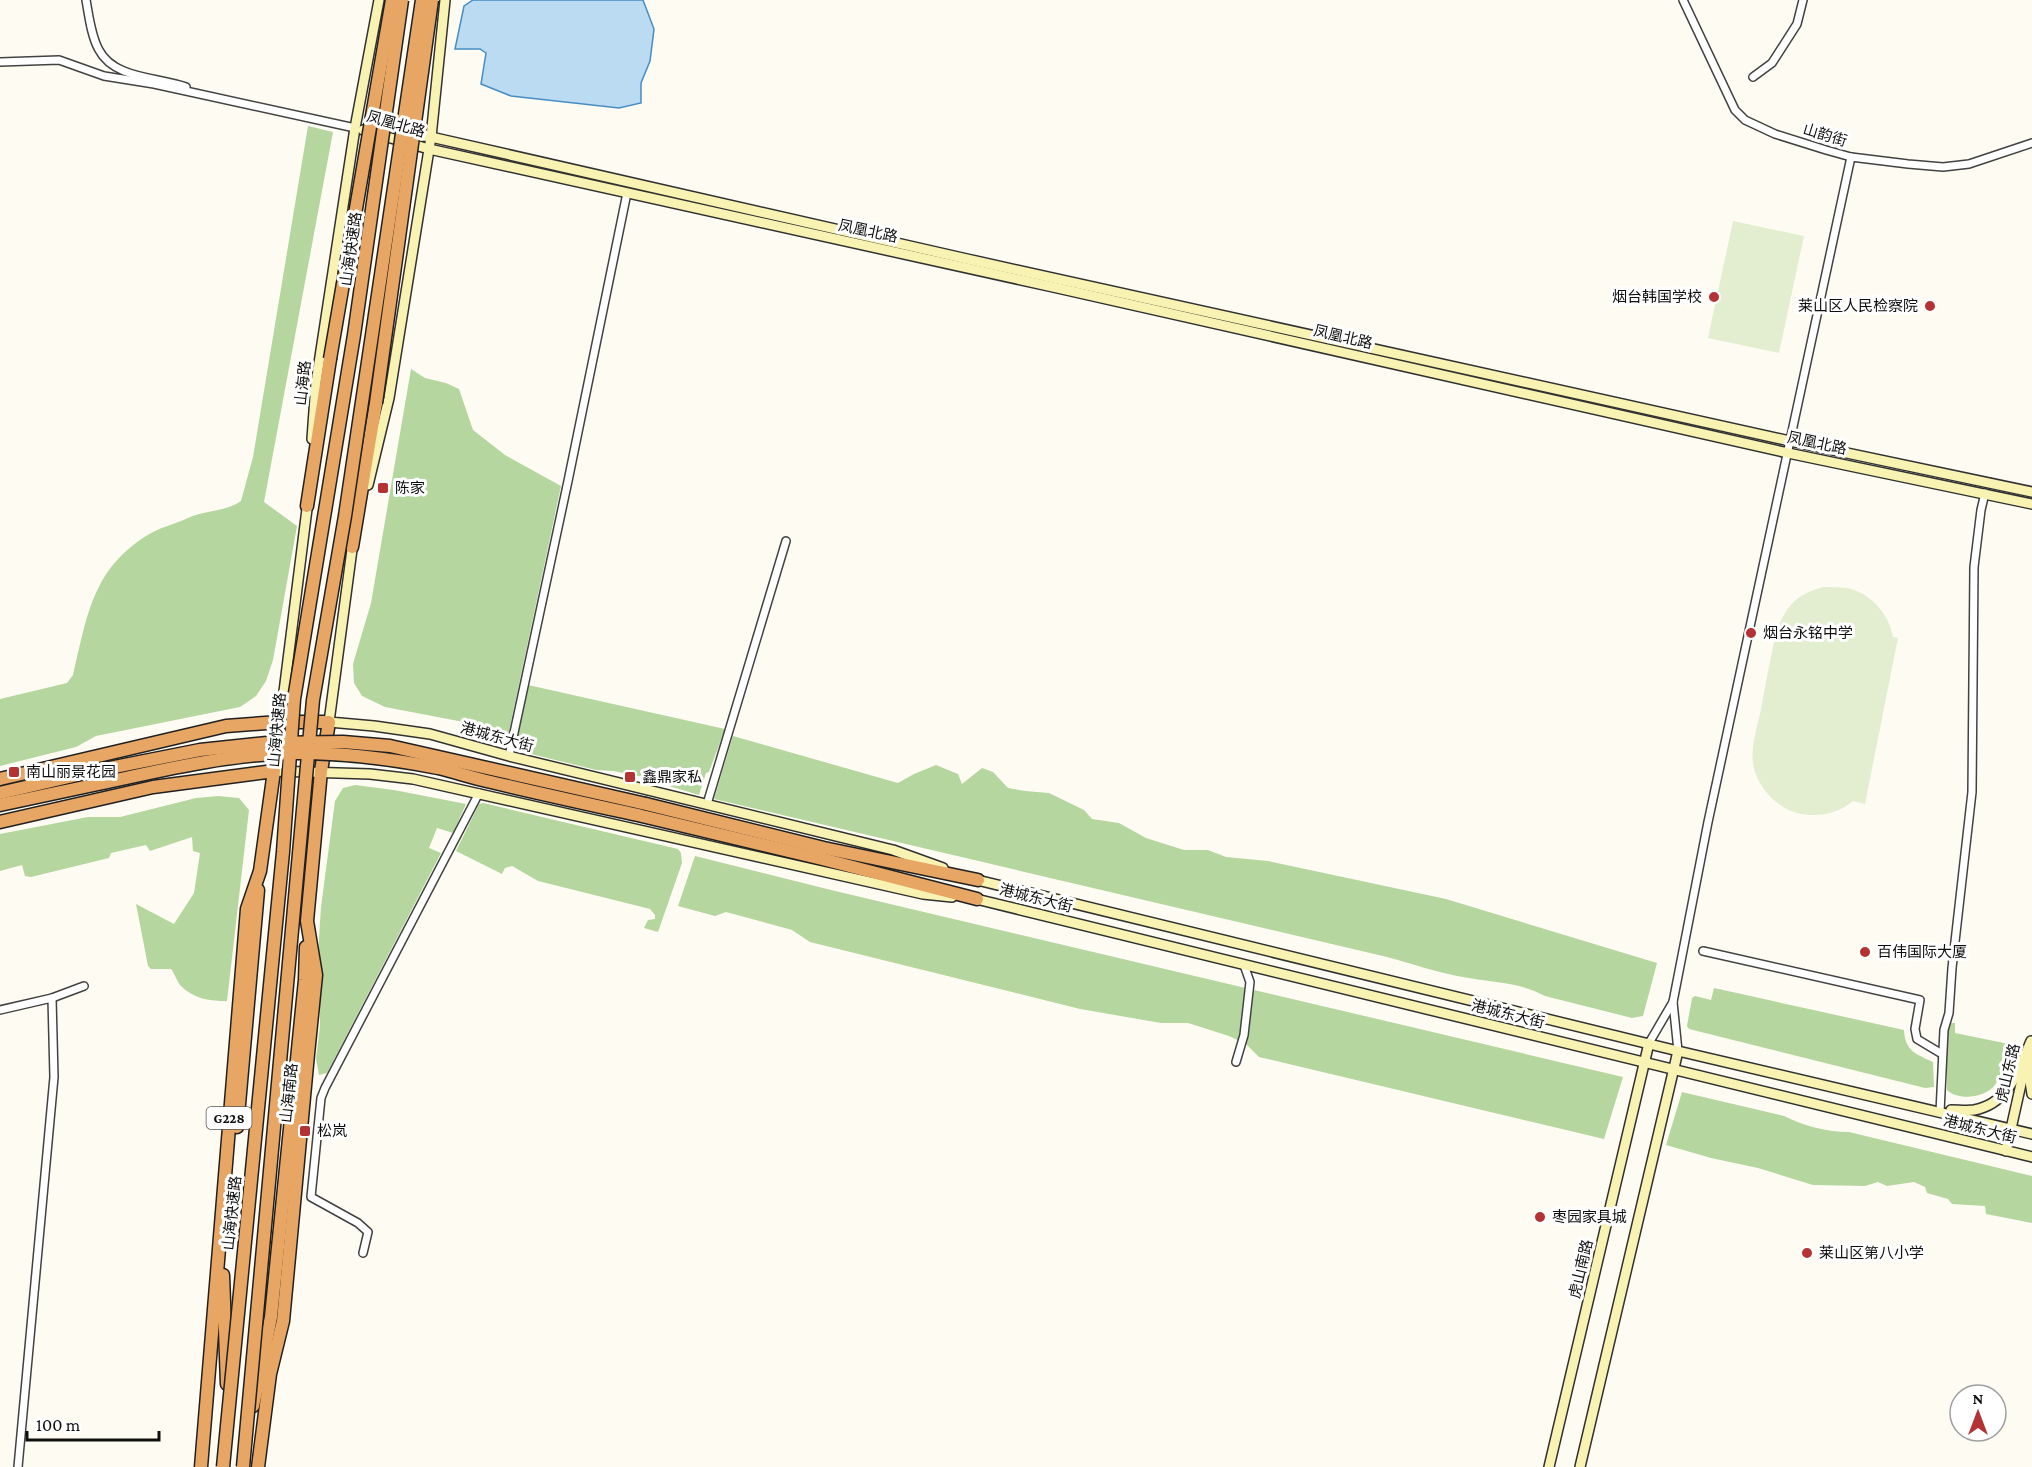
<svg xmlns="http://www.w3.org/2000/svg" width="2032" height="1467" font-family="'Crimson Pro','Noto Sans SC',serif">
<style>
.forest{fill:#b5d69e}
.pitch{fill:#e2eecf}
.water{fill:#badbf1;stroke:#478dc3;stroke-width:1.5}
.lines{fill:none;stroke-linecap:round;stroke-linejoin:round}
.street-casing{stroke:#424242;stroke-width:10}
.secondary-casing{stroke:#313131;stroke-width:12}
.highway-casing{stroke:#202020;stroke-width:15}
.street{stroke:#fff;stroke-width:7}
.secondary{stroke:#f8f3b2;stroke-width:9}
.highway{stroke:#e8a665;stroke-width:12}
.highway-bridge-casing{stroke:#202020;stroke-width:15;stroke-linecap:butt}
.highway-bridge{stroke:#e8a665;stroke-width:12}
.poi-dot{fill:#b43233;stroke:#fff;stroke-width:2}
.labels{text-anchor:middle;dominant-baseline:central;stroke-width:6;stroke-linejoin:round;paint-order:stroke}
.shield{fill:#fff;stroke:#575757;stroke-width:1.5}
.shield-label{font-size:14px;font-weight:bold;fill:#0f0f0f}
.street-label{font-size:15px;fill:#0f0f0f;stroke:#fff}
.poi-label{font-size:15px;fill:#0f0f0f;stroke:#fff;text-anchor:start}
</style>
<rect width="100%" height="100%" fill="#fefcf2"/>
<!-- forest -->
<g class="forest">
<path d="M308 126 333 132 264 502 297 526 273 660 266 681 256 696 240 707 96 736 76 747 0 766V699L67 683 73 675C87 618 91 571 146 536 158 528 175 524 188 518 206 510 225 512 241 501L253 457Z"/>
<polygon points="411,369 425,378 446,383 459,389 473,430 505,455 561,486 508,736 469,723 385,707 362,696 354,683 353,664 371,603"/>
<polygon points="528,685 725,729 709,772 706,773 699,795 669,786 653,779 613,771 596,770 515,750 521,704"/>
<path d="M733 736 898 783 914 774 936 765 958 774 962 784 982 768 993 772 1008 788 1025 791 1049 793 1084 810 1092 819 1119 823 1146 838 1184 850H1208L1226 857 1268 861 1446 899 1657 963 1643 1016 1632 1018 1545 996C1519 982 1496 983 1469 978 1441 974 1414 964 1387 957L714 799Z"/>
<polygon points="355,785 394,790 466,804 453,833 437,828 429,848 441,853 327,1073 319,1075 316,1059 320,1026 319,938 321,907 335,801 343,788"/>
<path d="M218 796 239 798 249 810 227 1001C210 1001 194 999 181 986 177 982 175 974 171 969H151L148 966 136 904 174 924 194 893 200 853 193 851 192 837 150 851 146 845 111 853 109 858 31 877 25 876 22 865 0 871V834L88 817H120L196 798Z"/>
<polygon points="483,803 678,849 681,853 682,863 658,932 644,928 648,920 655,919 655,915 650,909 538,881 512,866 505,868 502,874 456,851 479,804"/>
<polygon points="695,856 831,890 1623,1077 1604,1139 1259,1057 1246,1044 1229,1036 1188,1023 1161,1023 1080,1009 810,942 792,930 726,912 715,916 678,906"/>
<path d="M1714 988 1904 1030C1905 1051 1916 1054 1933 1062L1934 1087 1925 1088 1689 1029 1687 1026 1692 998 1695 996 1711 1000Z"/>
<path d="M1947 1023H1955V1033L2009 1044C2006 1057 2003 1073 1995 1085 1985 1098 1958 1101 1947 1090Z"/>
<path d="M1682 1092 1784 1116C1804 1126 1827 1132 1849 1132L2032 1176V1223L1986 1214 1985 1206 1952 1204 1948 1199 1927 1193 1925 1187 1914 1182 1887 1186 1878 1182 1865 1186 1813 1185 1758 1168 1711 1158 1666 1145Z"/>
</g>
<!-- pitch -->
<g class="pitch">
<polygon points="1733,221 1804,236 1779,353 1708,338"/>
<path d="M1823 587C1831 587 1840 587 1847 588 1871 593 1889 614 1893 637L1898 638 1865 804 1853 801C1838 814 1816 818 1797 813 1775 807 1757 786 1753 764 1751 748 1756 730 1760 714 1765 687 1770 660 1776 633 1786 606 1795 595 1823 587Z"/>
</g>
<!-- water -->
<polygon class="water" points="473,0 643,0 654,29 650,61 641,83 641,103 619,108 511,96 481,84 486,53 480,49 455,49 464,6"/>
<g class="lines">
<!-- street casing -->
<g class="street-casing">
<g id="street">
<path d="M86 0C89 16 91 36 99 50 114 79 158 77 186 87"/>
<polyline points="1683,0 1735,110 1745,120 1775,134 1826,150 1851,157 1908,164 1943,167 1969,164 2032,143"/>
<polyline points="0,62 59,60 104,76 154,84 355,128"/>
<polyline points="1753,77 1772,63 1797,24 1803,0"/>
<polyline points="509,756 568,481 627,193"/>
<polyline points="707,804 786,541"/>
<polyline points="1703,951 1920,1000 1915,1029 1917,1039 1942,1054"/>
<polyline points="1673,1002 1678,1051"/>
<polyline points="0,1010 52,998 84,986"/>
<polyline points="1649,1043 1673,1002 1708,822 1851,157"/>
<polyline points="1236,1062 1244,1035 1250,982 1244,965"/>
<polyline points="1940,1112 1944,1030 1949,1013 1952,968 1972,792 1974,567 1981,510 1985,493"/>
<polyline points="363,1253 368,1232 358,1223 311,1197 321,1098 325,1088 479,793"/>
<polyline points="18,1467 54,1077 52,998"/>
</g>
</g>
<!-- secondary casing -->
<g class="secondary-casing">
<g id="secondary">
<polyline points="363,130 429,149 1053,287 1788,453 2032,504"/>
<polyline points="408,134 431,137 967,259 1790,441 2032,492"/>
<polyline points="312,439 316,383 355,128 379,0"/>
<polyline points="368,485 389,398 431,137 445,0"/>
<polyline points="308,501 274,771 370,774 413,779 923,894 952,897"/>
<polyline points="353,542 329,722 374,726 430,734 509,756 893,850 943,868"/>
<polyline points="973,879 1678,1051 2032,1134"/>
<polyline points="972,898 2032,1157"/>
<polyline points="2031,1048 2029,1075 2032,1094"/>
<path d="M1951 1110C1959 1110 1967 1111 1974 1110 2009 1104 2019 1069 2031 1041"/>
<polyline points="2006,1151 2025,1066"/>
<polyline points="1549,1467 1649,1043"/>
<polyline points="1580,1467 1678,1051"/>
</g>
</g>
<!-- highway casing -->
<g class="highway-casing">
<g id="highway">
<polyline points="307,506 330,359"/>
<polyline points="352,547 376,403"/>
<polyline points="0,779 226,726 279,722 329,722 321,771 307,921 316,975 308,1054 283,1321 270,1374 258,1467"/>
<polyline points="0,793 99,770"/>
<polyline points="646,804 824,848 978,880"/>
<polyline points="0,805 103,783"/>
<polyline points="642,816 822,859 977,899"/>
<polyline points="0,822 153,787 274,771 260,871 247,909 201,1467"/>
<polyline points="237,1127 258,890"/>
<polyline points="223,1275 227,1384"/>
<polyline points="253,1406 271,1317 305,980 306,947"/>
</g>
</g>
<!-- street -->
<use href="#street" class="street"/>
<!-- secondary -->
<use href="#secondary" class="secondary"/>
<!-- highway -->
<use href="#highway" class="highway"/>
<!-- highway-bridge casing -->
<g class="highway-bridge-casing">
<g id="highway-bridge">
<polyline points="330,359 392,0"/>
<polyline points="376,403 432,0"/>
<polyline points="99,770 200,750 267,743 343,742 390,746 646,804"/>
<path d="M103 783C166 769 231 754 297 753 344 753 392 759 438 768 455 772 473 778 491 782 541 794 592 805 642 816"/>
<polyline points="223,1467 283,852 294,699 354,335 402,0"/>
<polyline points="243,1467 313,700 345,516 422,0"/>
</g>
</g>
<!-- highway-bridge -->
<use href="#highway-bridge" class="highway-bridge"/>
</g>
<!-- markers -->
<g class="poi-dot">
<circle cx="1714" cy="297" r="6"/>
<circle cx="1930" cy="306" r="6"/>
<rect x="377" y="482" width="12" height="12" rx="3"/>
<circle cx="1751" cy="633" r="6"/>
<rect x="8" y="766" width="12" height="12" rx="3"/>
<rect x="624" y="771" width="12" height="12" rx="3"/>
<circle cx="1865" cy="952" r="6"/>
<rect x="299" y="1125" width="12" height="12" rx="3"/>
<circle cx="1540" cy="1217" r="6"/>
<circle cx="1807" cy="1253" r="6"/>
</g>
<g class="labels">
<!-- shield labels -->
<rect class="shield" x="206.5" y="1107" width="45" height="22" rx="4.5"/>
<g class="shield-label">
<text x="229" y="1118">G228</text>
</g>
<!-- street labels -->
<g class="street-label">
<text transform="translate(396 124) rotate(16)">凤凰北路</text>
<text transform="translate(1825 135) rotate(17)">山韵街</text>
<text transform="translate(868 231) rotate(12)">凤凰北路</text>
<text transform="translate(351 249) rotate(-82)">山海快速路</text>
<text transform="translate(1343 337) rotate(13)">凤凰北路</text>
<text transform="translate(303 383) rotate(-84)">山海路</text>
<text transform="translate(1817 443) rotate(12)">凤凰北路</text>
<text transform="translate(277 730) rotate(-85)">山海快速路</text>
<text transform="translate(497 737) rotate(15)">港城东大街</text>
<text transform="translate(1036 898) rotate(14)">港城东大街</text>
<text transform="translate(1508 1014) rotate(14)">港城东大街</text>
<text transform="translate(2008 1073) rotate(-77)">虎山东路</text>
<text transform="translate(289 1093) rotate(-84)">山海南路</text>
<text transform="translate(1980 1129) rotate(14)">港城东大街</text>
<text transform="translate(232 1213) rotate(-84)">山海快速路</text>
<text transform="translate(1581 1269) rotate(-77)">虎山南路</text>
</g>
<!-- poi labels -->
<g class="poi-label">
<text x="1702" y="297" text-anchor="end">烟台韩国学校</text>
<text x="1918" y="306" text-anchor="end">莱山区人民检察院</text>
<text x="395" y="488">陈家</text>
<text x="1763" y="633">烟台永铭中学</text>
<text x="26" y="772">南山丽景花园</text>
<text x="642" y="777">鑫鼎家私</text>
<text x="1877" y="952">百伟国际大厦</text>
<text x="317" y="1131">松岚</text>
<text x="1552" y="1217">枣园家具城</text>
<text x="1819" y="1253">莱山区第八小学</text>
</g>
</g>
<!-- north arrow -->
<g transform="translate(1978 1413)"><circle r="28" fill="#ffffff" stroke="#9f9f9f" stroke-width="1.5"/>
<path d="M0-4.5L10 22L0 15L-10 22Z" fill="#b43233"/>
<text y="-9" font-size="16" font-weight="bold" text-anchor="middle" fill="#0f0f0f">N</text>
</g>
<!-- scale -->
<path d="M27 1431v9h132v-9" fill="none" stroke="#0f0f0f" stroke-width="3"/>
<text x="36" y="1431" font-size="18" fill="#0f0f0f" stroke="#ffffff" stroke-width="4.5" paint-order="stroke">100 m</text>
</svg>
